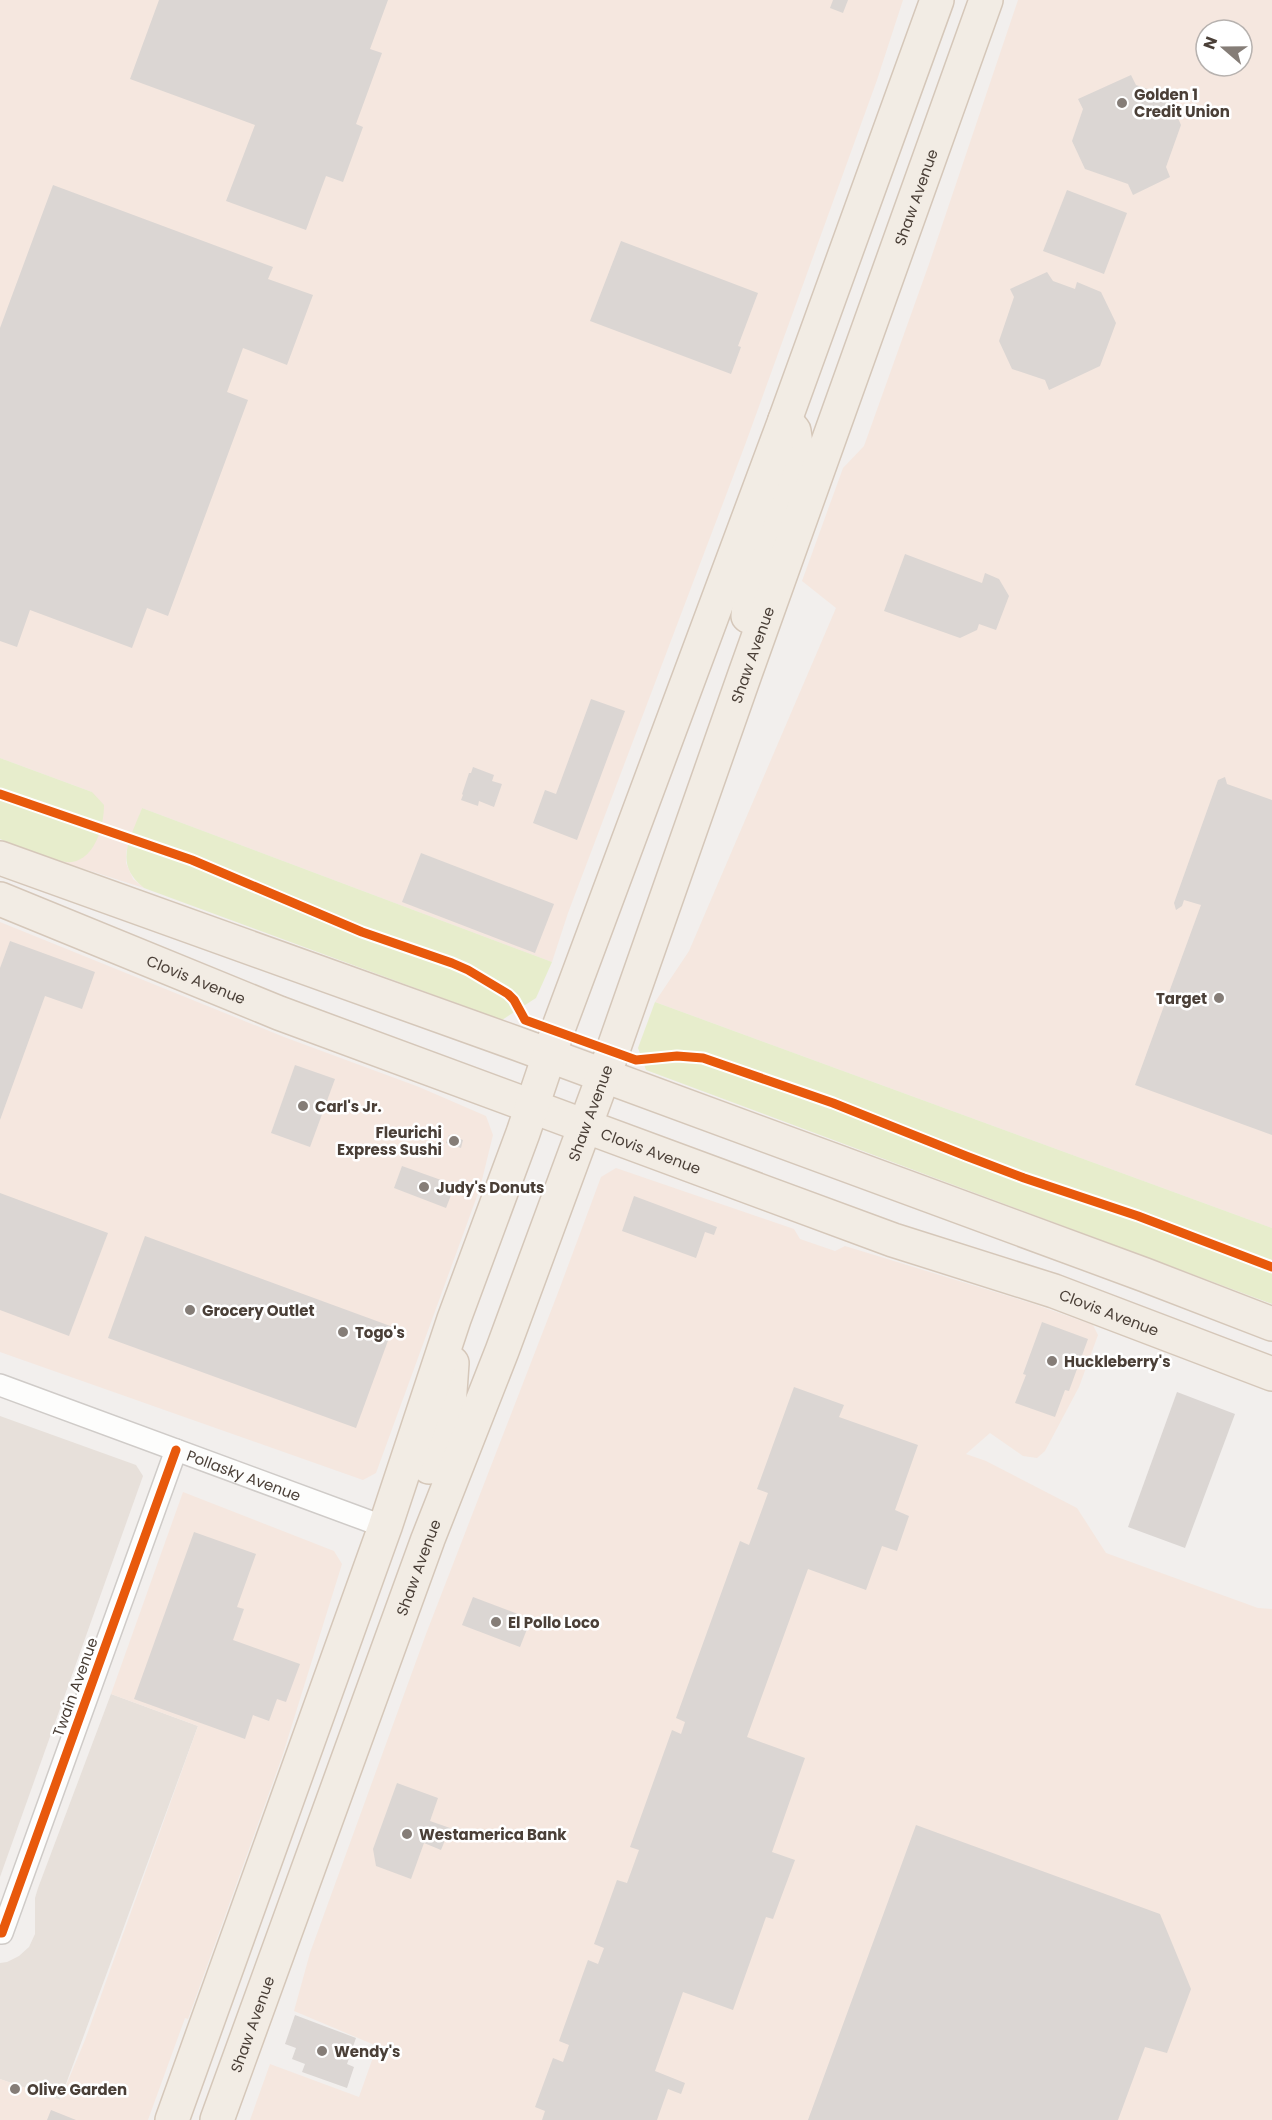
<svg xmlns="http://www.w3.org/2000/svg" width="1272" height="2120" font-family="Poppins,sans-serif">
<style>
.residential{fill:#e7e0da}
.commercial{fill:#f5e7df;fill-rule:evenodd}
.green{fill:#e7edcc}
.building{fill:#dbd6d3}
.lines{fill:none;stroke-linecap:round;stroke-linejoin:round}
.minor-casing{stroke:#cfcbc8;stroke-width:24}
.primary-casing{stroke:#d5c7b9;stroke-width:36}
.minor{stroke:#fdfdfc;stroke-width:21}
.primary{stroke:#f2ece4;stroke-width:33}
.cycleway-casing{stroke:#fff;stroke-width:13}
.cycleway{stroke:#e8590c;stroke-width:9}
.poi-dot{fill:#857d77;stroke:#fff;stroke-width:2}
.labels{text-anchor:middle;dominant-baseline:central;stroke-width:5;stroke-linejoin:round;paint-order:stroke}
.poi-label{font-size:15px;font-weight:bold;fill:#4a3f37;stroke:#fff;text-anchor:start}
.street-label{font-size:15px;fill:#4a3f37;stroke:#fff}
</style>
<rect width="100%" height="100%" fill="#f2efed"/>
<!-- residential -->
<g class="residential">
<polygon points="0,1416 136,1465 143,1476 0,1877"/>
<polygon points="111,1694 198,1726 60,2100 0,2079 0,1963 7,1962 19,1956 29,1947 35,1934 35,1898 38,1888"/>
</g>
<!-- commercial -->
<g class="commercial">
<polygon points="0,0 903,0 877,80 745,445 568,913 552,962 142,808 126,852 126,863 133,879 144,888 59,861 72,862 92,792 0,758"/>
<path d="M1018 0H1272V1228L655 1002 689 951 836 608 802 581 843 468 864 446 929 264ZM1206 30H1242V66H1206Z"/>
<polygon points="0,922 284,1037 419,1087 486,1116 493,1135 480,1188 376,1473 363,1480 0,1352"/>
<polygon points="616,1168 794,1229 800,1239 835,1251 845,1246 1034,1304 1093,1325 1098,1335 1079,1387 1045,1451 1037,1458 1023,1456 990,1433 966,1454 986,1461 1077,1508 1106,1553 1258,1608 1272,1609 1272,2120 250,2120 270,2064 359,2097 377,2046 294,2011 310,1953 426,1634 559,1290 601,1177"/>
<polygon points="183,1492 334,1551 342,1564 282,1757 188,2019 185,2018 148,2120 0,2120 0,2079 60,2100 85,2040 198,1726 111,1694"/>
</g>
<!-- green -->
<g class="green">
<path d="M0 758 92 792 104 805C104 825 96 858 72 862 57 864 15 845 0 839Z"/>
<path d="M142 808 552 962 536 998 502 1020 144 888C113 863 130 840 142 808Z"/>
<polygon points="655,1002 1272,1228 1272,1304 646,1070 638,1048"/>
</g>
<!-- building -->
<g class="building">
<polygon points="159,0 388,0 370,49 382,53 356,124 363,127 343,182 326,176 306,230 226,201 255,125 130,79"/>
<polygon points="833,0 848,0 843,13 830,8"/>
<polygon points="1131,75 1136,85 1168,96 1181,125 1166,167 1170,177 1133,195 1128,184 1085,169 1072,141 1083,109 1078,99"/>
<polygon points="53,185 273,267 268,279 313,295 287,365 243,348 227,392 248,400 168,616 147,608 132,648 30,610 17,647 0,641 0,328"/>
<polygon points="1067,190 1127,213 1104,274 1043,251"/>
<polygon points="621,241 758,293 738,346 741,347 731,374 590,321"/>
<polygon points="1047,272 1053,281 1075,289 1077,282 1101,292 1116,323 1100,366 1049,390 1045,380 1012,369 999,341 1014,297 1010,289"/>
<polygon points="905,554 982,583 985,573 999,579 1009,596 996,630 979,624 977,630 960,638 884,611"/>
<polygon points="591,699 625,711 577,840 533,823 545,790 556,794"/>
<polygon points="473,767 494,775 492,781 502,784 494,807 479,801 478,806 461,800 463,795 462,794 469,773 471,773"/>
<polygon points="1225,777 1227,784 1272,800 1272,1135 1135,1085 1201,905 1184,900 1182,906 1176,910 1174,903 1218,780"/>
<polygon points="421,853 554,904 535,953 402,902"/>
<polygon points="10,941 95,972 82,1009 45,996 0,1120 0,968"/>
<polygon points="295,1065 335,1079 310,1147 271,1133"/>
<polygon points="449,1135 463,1140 461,1148 446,1143"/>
<polygon points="402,1166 455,1185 446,1208 394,1188"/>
<polygon points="0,1193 108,1233 69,1336 0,1310"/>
<polygon points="634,1196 717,1227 714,1235 705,1232 696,1258 622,1231"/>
<polygon points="145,1236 393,1327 356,1428 108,1338"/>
<polygon points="1042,1322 1088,1339 1069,1391 1065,1390 1055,1417 1015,1403 1026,1375 1023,1374"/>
<polygon points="794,1387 844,1405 839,1417 918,1445 895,1510 909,1516 897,1551 882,1546 866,1590 808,1569 747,1737 805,1758 772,1852 795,1860 773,1919 766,1917 733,2010 683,1992 655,2071 685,2083 681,2094 668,2089 657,2120 542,2120 545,2111 535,2107 553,2058 563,2062 569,2045 559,2041 588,1960 598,1964 604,1948 594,1944 617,1880 627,1883 639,1850 630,1847 672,1730 681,1734 685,1722 676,1718 740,1541 749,1545 768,1493 757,1489"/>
<polygon points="1177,1392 1235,1414 1185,1548 1128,1527"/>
<polygon points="194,1532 256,1554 237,1607 244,1609 233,1640 300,1664 286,1702 277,1699 269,1721 253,1715 245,1739 134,1699"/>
<polygon points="473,1597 531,1619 520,1647 462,1625"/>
<polygon points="397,1783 438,1798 430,1821 450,1828 441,1850 424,1843 411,1879 376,1866 373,1849"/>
<polygon points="916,1825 1160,1914 1191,1989 1167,2053 1145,2047 1118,2120 808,2120"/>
<polygon points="295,2015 356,2038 347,2064 354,2067 347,2088 302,2072 305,2064 292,2059 296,2048 285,2044"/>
<polygon points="51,2110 76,2120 47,2120"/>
</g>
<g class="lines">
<!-- minor casing -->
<g class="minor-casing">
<g id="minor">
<path id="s1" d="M0 1385 385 1527"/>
<polyline points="0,1933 2,1933 176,1450"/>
</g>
</g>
<!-- primary casing -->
<g class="primary-casing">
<g id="primary">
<polyline points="748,616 750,593 797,450 794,431 785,420"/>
<polyline points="0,858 521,1045 1145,1275 1272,1324"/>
<path id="s2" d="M0 899 279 1013 893 1240 1054 1291 1272 1374"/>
<polyline points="429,1467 449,1406 452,1363"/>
<polyline points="172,2120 385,1527 454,1319 523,1133 557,1032 785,420 937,0"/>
<path id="s3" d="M217 2120 428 1539 502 1351 612 1053 745 674 986 0"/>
</g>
</g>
<!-- minor -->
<use href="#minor" class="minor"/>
<!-- primary -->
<use href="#primary" class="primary"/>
<!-- cycleway casing -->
<g class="cycleway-casing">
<g id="cycleway">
<polyline points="0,794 192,860 362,932 452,963 468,970 508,994 514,1000 525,1020 636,1060 677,1056 703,1058 833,1103 966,1156 1024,1178 1138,1216 1272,1267"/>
<polyline points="0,1933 2,1933 176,1450"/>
</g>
</g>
<!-- cycleway -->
<use href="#cycleway" class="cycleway"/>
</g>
<!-- markers -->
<g class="poi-dot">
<circle cx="1122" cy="103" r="6"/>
<circle cx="1219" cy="998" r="6"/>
<circle cx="303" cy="1106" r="6"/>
<circle cx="454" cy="1141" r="6"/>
<circle cx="424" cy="1187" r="6"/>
<circle cx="190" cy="1310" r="6"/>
<circle cx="343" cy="1332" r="6"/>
<circle cx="1052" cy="1361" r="6"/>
<circle cx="496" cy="1622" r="6"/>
<circle cx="407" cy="1834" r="6"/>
<circle cx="322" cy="2051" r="6"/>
<circle cx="15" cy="2089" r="6"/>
</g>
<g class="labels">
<!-- poi labels -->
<g class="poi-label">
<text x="1134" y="94">Golden 1<tspan x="1134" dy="17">Credit Union</tspan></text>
<text x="1207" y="998" text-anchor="end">Target</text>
<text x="315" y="1106">Carl's Jr.</text>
<text x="442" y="1132" text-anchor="end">Fleurichi<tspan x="442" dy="17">Express Sushi</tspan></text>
<text x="436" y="1187">Judy's Donuts</text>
<text x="202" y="1310">Grocery Outlet</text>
<text x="355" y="1332">Togo's</text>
<text x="1064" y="1361">Huckleberry's</text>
<text x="508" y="1622">El Pollo Loco</text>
<text x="419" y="1834">Westamerica Bank</text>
<text x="334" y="2051">Wendy's</text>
<text x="27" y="2089">Olive Garden</text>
</g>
<!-- street labels -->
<g class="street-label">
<text stroke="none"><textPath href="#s3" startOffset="2046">Shaw Avenue</textPath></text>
<text stroke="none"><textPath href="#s3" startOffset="1560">Shaw Avenue</textPath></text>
<text stroke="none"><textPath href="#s2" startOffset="212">Clovis Avenue</textPath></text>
<text stroke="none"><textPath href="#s3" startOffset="1074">Shaw Avenue</textPath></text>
<text stroke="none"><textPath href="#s2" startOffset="698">Clovis Avenue</textPath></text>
<text stroke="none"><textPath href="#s2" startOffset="1184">Clovis Avenue</textPath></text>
<text stroke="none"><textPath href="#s1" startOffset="260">Pollasky Avenue</textPath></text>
<text stroke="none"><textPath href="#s3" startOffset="588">Shaw Avenue</textPath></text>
<text transform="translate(75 1687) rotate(-70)">Twain Avenue</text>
<text stroke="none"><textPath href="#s3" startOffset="102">Shaw Avenue</textPath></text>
</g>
</g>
<!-- north arrow -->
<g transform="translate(1224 48) rotate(290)"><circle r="28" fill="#ffffff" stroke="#b7b2af" stroke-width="1.5"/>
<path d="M0-4.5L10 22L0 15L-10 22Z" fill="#857d77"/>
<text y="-9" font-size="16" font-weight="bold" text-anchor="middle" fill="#4a3f37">N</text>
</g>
</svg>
